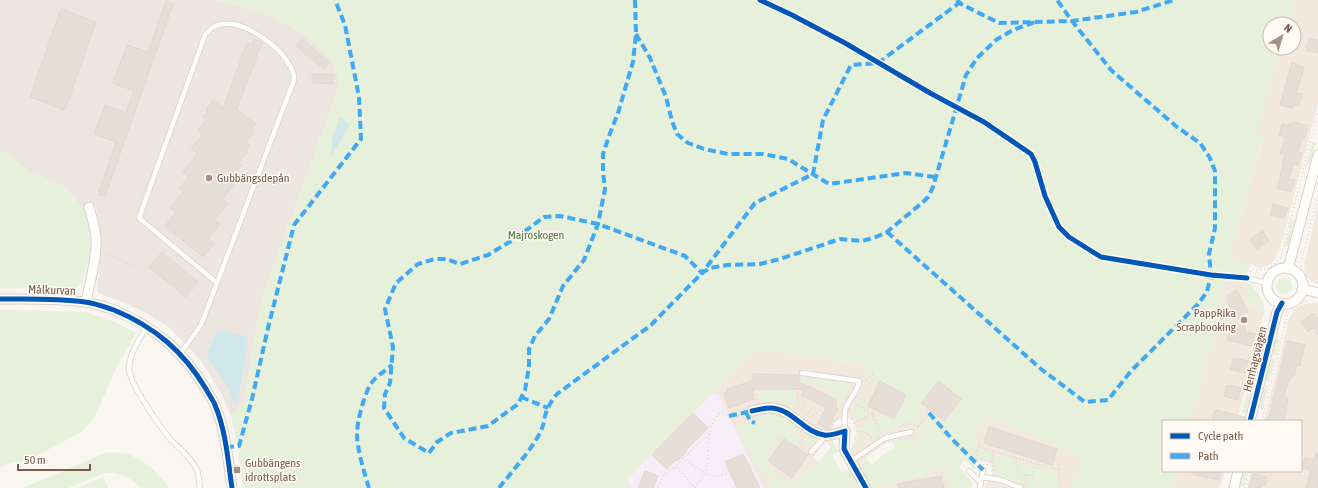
<svg xmlns="http://www.w3.org/2000/svg" width="1318" height="488" font-family="'Asap Condensed',sans-serif">
<style>
.residential{fill:#f2e8de}
.industrial{fill:#ede5e0}
.education{fill:#f6eef6}
.green{fill:#e7f0db}
.water{fill:#d0e8ea}
.building{fill:#e6ded7;stroke:#e2d8d2}
.lines{fill:none;stroke-linecap:round;stroke-linejoin:round}
.lane-casing{stroke:#d7d1cb;stroke-width:6}
.street-casing{stroke:#d7d1cb;stroke-width:11}
.path{stroke:#dcd5d0;stroke-width:1.5;stroke-dasharray:1 3;stroke-linecap:butt}
.lane{stroke:#fefefd;stroke-width:4.5}
.street{stroke:#fefefd;stroke-width:9}
.quiet{stroke:#3fa9f5;stroke-width:4;stroke-dasharray:8 4;stroke-linecap:butt}
.cycleway-casing{stroke:#fffaf3;stroke-width:8}
.cycleway{stroke:#0057b8;stroke-width:5}
.poi-dot{fill:#a69286;stroke:#fffaf3;stroke-width:1.5}
.labels{text-anchor:middle;dominant-baseline:central;stroke-width:3;stroke-linejoin:round;paint-order:stroke}
.poi-label{font-size:12px;fill:#7a5c4d;stroke:#fffaf3;text-anchor:start}
.park-label{font-size:12px;fill:#537a41;stroke:#fffaf3}
.street-label{font-size:12px;fill:#7a5c4d;stroke:#fffaf3}
</style>
<rect width="100%" height="100%" fill="#f9f5f0"/>
<!-- residential -->
<g class="residential">
<polygon points="1294,0 1318,0 1318,103 1281,246 1275,260 1268,266 1259,268 1251,264 1229,258 1263,137 1255,135 1281,48 1294,48 1294,24 1288,24"/>
<polygon points="1318,206 1318,284 1312,282 1308,278 1305,273 1304,265"/>
<polygon points="1227,280 1243,282 1251,306 1263,315 1237,421 1191,421 1211,347"/>
<polygon points="1315,302 1318,303 1318,488 1247,488 1251,471 1301,471 1301,421 1264,421 1289,319 1293,311 1298,307 1308,303"/>
<polygon points="756,350 937,375 969,400 950,427 913,441 907,441 900,439 891,441 883,445 866,458 858,467 851,448 858,434 857,429 853,420 847,418 839,419 834,424 831,431 832,440 828,439 813,457 819,462 789,484 773,488 629,488 624,481 693,409 733,374"/>
<polygon points="985,419 996,420 1083,457 1072,488 985,488 985,485 992,477 993,462 976,461 976,435"/>
<polygon points="944,469 950,484 950,488 874,488"/>
<polygon points="1178,471 1225,471 1220,488 1174,488"/>
</g>
<!-- industrial -->
<polygon class="industrial" points="0,0 215,0 272,16 300,32 333,60 340,84 261,301 244,401 231,416 222,395 202,362 170,328 148,314 123,302 100,294 97,291 101,253 99,221 95,205 84,209 63,186 27,170 6,153 0,152"/>
<!-- education -->
<polygon class="education" points="714,393 720,396 763,488 632,488 627,480 696,409"/>
<!-- green -->
<g class="green">
<path d="M215 0H1294L1288 24H1270V48H1281L1256 134 1263 136 1229 258 1251 264 1244 280C1257 292 1262 293 1265 312L1263 315C1255 309 1249 305 1246 295 1244 290 1246 289 1243 282L1227 281 1211 347 1191 421H1163V471H1178L1174 488H1072L1083 457 996 420 985 419 976 435V461L974 470 965 460 959 466 972 482 971 488H950V484L944 469 874 488H870L858 467 866 458 871 465 887 452 895 448 891 441C895 440 898 439 902 439 910 440 915 444 919 434L926 433 925 428 918 429 931 413 944 422 962 399 939 380 920 404 923 406 921 408 926 412 924 415 920 412 916 417 920 421 917 424 913 422H909L884 432 880 428 875 416 877 412 894 420 907 394 872 378 860 399 868 403 865 409 861 406 856 401 869 379 865 377 866 365 756 350 733 374 693 409 625 481 629 488H243L238 448 231 416 244 401 261 301 340 84 333 60 300 32 272 16Z"/>
<polygon points="1312,143 1316,143 1310,165 1306,165"/>
<polygon points="0,152 6,153 27,170 63,186 84,209 88,223 90,238 90,253 83,281 75,289 0,288"/>
<polygon points="1291,220 1295,221 1288,247 1285,246"/>
<circle cx="1284" cy="286" r="8"/>
<polygon points="0,310 84,312 111,320 136,333 115,370 95,417 80,433 28,460 7,464 0,468"/>
<polygon points="1276,339 1280,340 1276,356 1271,356"/>
<polygon points="1271,358 1275,360 1269,382 1265,380"/>
<polygon points="803,377 845,383 851,387 844,399 839,409 836,407 837,405 835,404 837,400 833,397 835,394 809,381 802,384"/>
<polygon points="1264,385 1268,386 1263,410 1259,408"/>
<polygon points="1248,389 1252,390 1246,414 1242,413"/>
<path d="M759 390H795L797 403 793 410C780 399 775 402 759 401Z"/>
<path d="M855 403 859 408 869 414 855 421C851 414 850 410 855 403Z"/>
<polygon points="769,412 779,413 800,426 795,433 801,438 796,446 779,435 769,450 773,454 765,464 771,468 773,466 777,469 775,473 789,484 819,462 831,447 826,442 828,439 832,440 838,451 832,455 842,473 849,469 859,488 772,488 742,441 736,426 751,420 749,416"/>
<polygon points="871,417 880,433 880,435 874,438 867,431 860,431 858,429 865,425 863,421"/>
<polygon points="810,433 815,436 816,438 808,449 801,444"/>
<path d="M859 433C865 433 868 435 872 440L870 441 866 437 859 442 860 444 852 447Z"/>
<polygon points="979,446 981,449 991,452 991,460 978,459"/>
<path d="M108 452C115 453 124 453 130 455 146 461 160 474 169 488H141L132 480 123 476 114 473H104L68 488H23Z"/>
<polygon points="995,453 1015,459 1015,462 1036,469 1037,466 1053,471 1057,474 1058,488 1028,488 1026,487 1028,482 1025,481 1023,485 1016,483 1016,481 1012,480 1012,481 994,475"/>
<polygon points="1243,471 1248,471 1244,487 1240,486"/>
<polygon points="103,477 108,488 78,488"/>
</g>
<!-- water -->
<g class="water">
<polygon points="340,117 350,125 331,156 332,139"/>
<polygon points="221,331 245,336 248,339 238,402 235,403 226,385 208,358 208,352 215,334"/>
</g>
<!-- building -->
<g class="building">
<polygon points="166,1 173,4 105,196 98,194 116,142 94,134 105,105 126,113 134,91 113,83 127,45 148,52"/>
<polygon points="61,9 96,22 65,110 30,97"/>
<polygon points="1309,38 1318,40 1318,53 1306,50"/>
<polygon points="254,39 262,42 237,109 256,124 251,130 254,132 246,142 250,145 245,151 247,152 238,163 241,165 230,180 235,184 222,199 228,204 215,219 220,224 208,238 214,243 203,257 165,226 176,212 170,208 183,192 179,189 189,176 183,172 198,154 191,149 203,134 198,130 206,120 203,117 208,111 206,109 213,100 223,108 247,43 252,45"/>
<polygon points="302,39 329,62 324,69 296,46"/>
<polygon points="1292,63 1304,67 1296,93 1302,94 1299,106 1294,105 1293,108 1280,105"/>
<polygon points="312,74 333,74 333,84 312,83"/>
<polygon points="1294,122 1308,126 1305,138 1302,137 1298,152 1302,153 1298,165 1293,164 1289,179 1295,180 1291,192 1277,188 1284,161 1283,161 1285,155 1280,154 1285,137 1279,135 1282,124 1288,126 1289,123 1293,124"/>
<polygon points="1273,204 1288,208 1284,219 1270,215"/>
<polygon points="1263,231 1269,241 1257,249 1250,239"/>
<polygon points="162,252 198,282 186,297 149,267"/>
<polygon points="1237,290 1248,312 1238,316 1235,308 1232,310 1226,300 1228,298 1227,295"/>
<polygon points="1314,313 1318,318 1318,335 1313,328 1308,332 1301,322"/>
<polygon points="1238,325 1246,327 1245,332 1255,334 1252,346 1227,340 1230,329 1237,330"/>
<polygon points="1287,341 1305,345 1300,366 1297,365 1294,377 1291,376 1290,380 1289,379 1284,397 1288,398 1284,421 1268,421"/>
<polygon points="1233,358 1248,361 1245,373 1230,369"/>
<polygon points="753,374 799,375 799,382 837,400 835,404 837,405 836,407 838,408 828,429 818,424 826,407 801,395 804,389 752,389 754,399 729,408 724,393 728,392 727,389 752,381"/>
<polygon points="880,381 906,395 894,419 868,406"/>
<polygon points="939,381 961,399 944,421 921,403"/>
<polygon points="1227,385 1241,388 1238,400 1224,396"/>
<polygon points="1215,410 1245,417 1244,421 1212,421"/>
<polygon points="693,413 708,428 686,450 687,451 677,461 676,460 667,469 652,455"/>
<polygon points="989,427 1057,449 1052,465 984,443"/>
<polygon points="784,439 808,455 792,478 768,461"/>
<polygon points="1316,453 1318,454 1318,488 1306,488 1311,470 1302,467 1305,458 1314,460"/>
<polygon points="743,454 747,461 760,488 737,488 725,462"/>
<polygon points="645,471 658,476 653,488 638,488"/>
<polygon points="1192,471 1221,471 1219,480 1192,474"/>
<polygon points="1253,474 1267,477 1265,486 1261,485 1261,488 1249,488"/>
<polygon points="941,476 944,488 898,488 897,484"/>
</g>
<g class="lines">
<!-- lane casing -->
<g class="lane-casing">
<g id="lane">
<polyline points="1247,278 1267,283"/>
<path d="M147 326C139 340 130 352 129 368 128 382 161 428 171 440 179 448 192 458 197 470 199 475 199 482 200 488"/>
<path d="M180 354 201 325 217 283 139 218 205 35C209 30 216 24 223 24 246 21 282 48 291 68 293 71 294 76 294 80L217 283"/>
<path d="M802 373 859 381C858 391 851 397 847 405 843 412 845 423 845 431"/>
<polyline points="811,452 826,436"/>
<polyline points="851,461 885,438 911,432"/>
<polyline points="969,471 981,483"/>
<polyline points="982,477 1001,480 1021,488"/>
<polyline points="980,488 983,470"/>
</g>
</g>
<!-- street casing -->
<g class="street-casing">
<g id="street">
<circle cx="1285" cy="286" r="18"/>
<polyline points="1288,269 1318,155"/>
<polyline points="1302,289 1318,293"/>
<path d="M0 299C28 299 57 298 85 302 94 303 105 307 114 310 155 327 184 352 206 389 209 395 213 400 215 405 226 431 228 461 232 488"/>
<path d="M86 302C90 281 97 259 96 238 95 227 92 217 89 207"/>
<path d="M752 411C757 410 764 408 770 408 792 408 803 432 824 435 830 436 839 433 845 431L844 449 866 488"/>
<polyline points="1250,421 1277,312 1282,303"/>
<polyline points="1234,488 1238,471"/>
</g>
</g>
<!-- path -->
<g class="path">
<polyline points="105,253 138,268"/>
<path d="M1250 272V270C1264 270 1273 269 1281 257L1318 111"/>
<path d="M1308 281C1302 275 1301 270 1301 262L1318 198"/>
<polyline points="866,380 871,375 876,375"/>
<polyline points="756,400 757,392"/>
<polyline points="796,407 798,401 797,391"/>
<polyline points="801,411 806,400"/>
<polyline points="873,412 872,414 881,433"/>
<polyline points="805,415 818,404"/>
<polyline points="810,418 822,408"/>
<polyline points="852,419 857,432 855,439"/>
<path d="M1262 421 1287 316C1291 307 1298 303 1308 301"/>
<polyline points="854,423 872,414 860,407 857,404"/>
<polyline points="832,425 835,419 838,418"/>
<polyline points="918,426 929,413"/>
<path d="M899 427C906 424 910 423 918 426L916 428"/>
<polyline points="857,432 866,432 873,439"/>
<polyline points="979,444 981,448 1059,470 1060,488"/>
<polyline points="797,447 804,437"/>
<path d="M683 457C695 467 711 482 727 473"/>
<polyline points="1017,458 1016,467 1024,475 1027,481 1026,484"/>
<polyline points="977,459 992,461 993,472"/>
<polyline points="1055,460 1060,462 1059,470"/>
<path d="M979 463C975 455 978 448 981 441"/>
<polyline points="987,465 992,461 993,451"/>
<polyline points="674,468 700,442 710,434"/>
<polyline points="1024,475 1032,476 1036,464"/>
<path d="M658 487C661 478 667 468 678 468L695 488"/>
<path d="M695 488C699 481 706 473 707 466 710 448 705 424 721 412L729 416"/>
<polyline points="1245,488 1249,471"/>
</g>
<!-- lane -->
<use href="#lane" class="lane"/>
<!-- street -->
<use href="#street" class="street"/>
<!-- quiet -->
<g class="quiet">
<polyline points="635,0 636,34 633,62 618,113 609,136 603,154 603,172 605,189 598,224 584,260 563,286 549,319 535,336 529,349 529,367 525,390 518,404 488,426 451,433 437,442 429,453 404,438 384,408 385,394 390,383 393,347 385,309 396,283 418,264 435,259 446,259 460,264 488,255 516,238 544,217 560,216 598,224 685,256 702,273 755,203 813,174 823,120 851,65 878,63 959,3 961,0"/>
<polyline points="957,0 959,3 999,23 1072,21 1136,12 1174,0"/>
<polyline points="636,34 650,58 666,97 672,121 677,134 688,143 704,149 728,154 763,154 788,159 829,184 906,173 935,177"/>
<polyline points="887,232 1041,369 1085,402 1108,400 1131,371 1198,304 1207,292 1211,275 1209,254 1215,228 1215,171 1210,158 1200,143 1177,127 1111,70 1072,21 1057,0"/>
<polyline points="521,397 548,408"/>
<polyline points="746,412 750,421 755,423"/>
<polyline points="929,413 952,439 983,470"/>
<polyline points="729,416 752,411"/>
<polyline points="226,447 239,446 252,399 268,328 294,225 361,139 359,97 345,25 335,0"/>
<path d="M369 488C364 472 357 449 357 434 357 421 365 390 373 381 378 375 386 370 392 365"/>
<path d="M499 488C513 470 529 453 540 433 543 427 544 422 545 416 547 408 552 400 557 394L651 325 702 273 710 268 727 265 760 264 780 259 840 239 862 241 876 237 887 232 923 202 928 197 933 187 966 75 977 58 996 40 1013 30 1035 22"/>
</g>
<!-- cycleway casing -->
<g class="cycleway-casing">
<g id="cycleway">
<polyline points="760,0 792,15 845,43 930,93 984,122 1031,154 1035,162 1045,196 1059,227 1069,237 1101,257 1211,275 1247,278"/>
<path d="M0 299C28 299 57 298 85 302 94 303 105 307 114 310 155 327 184 352 206 389 209 395 213 400 215 405 226 431 228 461 232 488"/>
<path d="M752 411C757 410 764 408 770 408 792 408 803 432 824 435 830 436 839 433 845 431L844 449 866 488"/>
<polyline points="1250,421 1277,312 1282,303"/>
</g>
</g>
<!-- cycleway -->
<use href="#cycleway" class="cycleway"/>
</g>
<!-- markers -->
<g class="poi-dot">
<circle cx="209" cy="178" r="4"/>
<circle cx="1244" cy="320" r="4"/>
<rect x="233" y="466" width="8" height="8" rx="2"/>
</g>
<g class="labels">
<!-- poi labels -->
<g class="poi-label">
<text x="217" y="178">Gubbängsdepån</text>
<text x="1236" y="313" text-anchor="end">PappRika<tspan x="1236" dy="14">Scrapbooking</tspan></text>
<text x="245" y="463">Gubbängens<tspan x="245" dy="14">idrottsplats</tspan></text>
</g>
<!-- park labels -->
<g class="park-label">
<text x="536" y="235">Majroskogen</text>
</g>
<!-- street labels -->
<g class="street-label">
<text transform="translate(52 290) rotate(2)">Målkurvan</text>
<text transform="translate(1255 359) rotate(-76)">Herrhagsvägen</text>
</g>
</g>
<!-- legend -->
<rect x="1162" y="420" width="140" height="52" fill="#fffaf3" stroke="#cabbb1"/>
<rect x="1170" y="433" width="20" height="6" fill="#0057b8" stroke="#cabbb1"/>
<text x="1198" y="440" font-size="12" fill="#7a5c4d">Cycle path</text>
<rect x="1170" y="453" width="20" height="6" fill="#3fa9f5" stroke="#cabbb1"/>
<text x="1198" y="460" font-size="12" fill="#7a5c4d">Path</text>
<!-- north arrow -->
<g transform="translate(1282 36) rotate(38)"><circle r="19" fill="#fffaf3" stroke="#cabbb1"/>
<path d="M0-3L7 15L0 10L-7 15Z" fill="#a69286"/>
<text y="-6" font-size="11" font-weight="bold" text-anchor="middle" fill="#7a5c4d">N</text>
</g>
<!-- scale -->
<path d="M18 464v6h72v-6" fill="none" stroke="#7a5c4d" stroke-width="2"/>
<text x="24" y="464" font-size="12" fill="#7a5c4d" stroke="#fffaf3" stroke-width="3" paint-order="stroke">50 m</text>
</svg>
